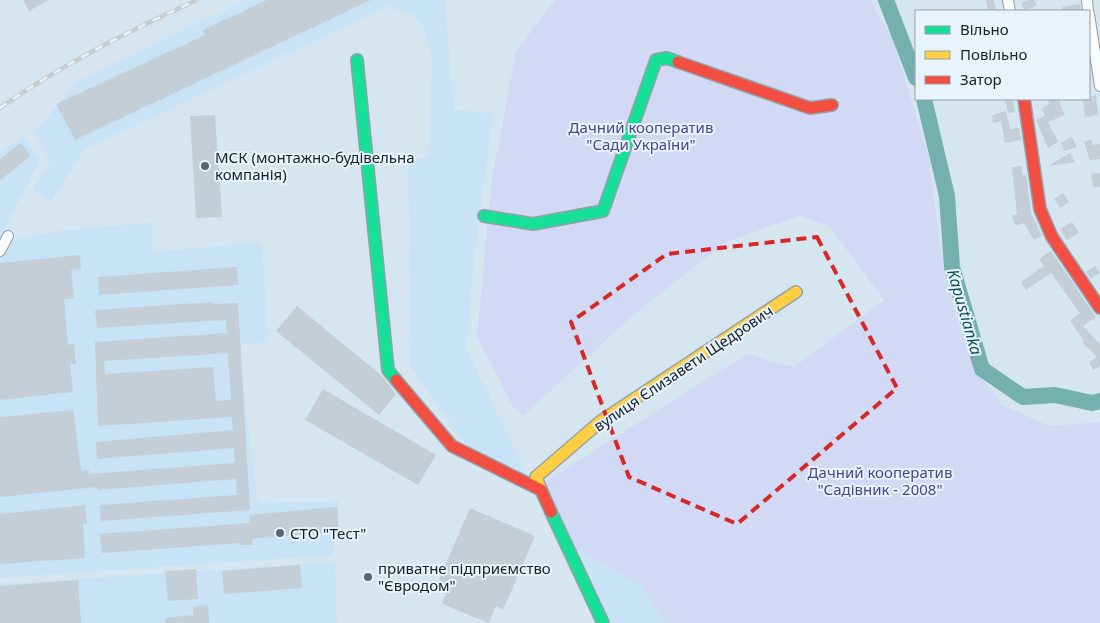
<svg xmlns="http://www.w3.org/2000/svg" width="1100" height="623" font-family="'Noto Sans',sans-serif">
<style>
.built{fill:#c8e3f5}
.green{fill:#d2d9f5}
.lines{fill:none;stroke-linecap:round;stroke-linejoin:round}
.river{stroke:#73b0ae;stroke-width:16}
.building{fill:#c3ced7;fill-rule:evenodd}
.street-casing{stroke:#94a0a8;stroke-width:12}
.fast-casing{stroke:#94a0a8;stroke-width:14}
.slow-casing{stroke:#94a0a8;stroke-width:14}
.jam-casing{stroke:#94a0a8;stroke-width:14}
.street{stroke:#f9fbfd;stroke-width:10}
.fast{stroke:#16e098;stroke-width:11}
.slow{stroke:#ffcf43;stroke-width:11}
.jam{stroke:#f24e42;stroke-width:11}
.rail-casing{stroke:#c7cccf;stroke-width:4.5}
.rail{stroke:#e8f3fb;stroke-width:2.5;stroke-dasharray:8;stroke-linecap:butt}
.marked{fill:none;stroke:#d62828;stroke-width:4;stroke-dasharray:10 6;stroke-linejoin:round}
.poi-dot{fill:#59656e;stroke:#e8f3fb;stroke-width:2}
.labels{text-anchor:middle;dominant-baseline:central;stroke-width:4;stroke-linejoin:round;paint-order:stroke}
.park-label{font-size:15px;fill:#4a4589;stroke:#e8f3fb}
.poi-label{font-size:15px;fill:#152027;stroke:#e8f3fb;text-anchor:start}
.street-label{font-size:15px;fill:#152027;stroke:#e8f3fb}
.water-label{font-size:16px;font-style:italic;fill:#0c524d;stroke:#e8f3fb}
</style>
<rect width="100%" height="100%" fill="#d6e6f1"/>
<!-- built -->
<g class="built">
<polygon points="247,0 445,0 454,109 493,114 475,249 466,348 528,478 518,482 465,444 411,367 408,157 428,158 432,56 423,26 412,15 388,6 85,149 51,201 33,190 50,162 35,132 77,82"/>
<polygon points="24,136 40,160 0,237 0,152"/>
<polygon points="153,222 151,252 262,242 268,342 238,345 258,503 339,501 332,555 0,578 0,263 9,241 59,231"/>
<polygon points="571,544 640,585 666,623 609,623"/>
<polygon points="335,562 337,623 0,623 0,584"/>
</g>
<!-- green -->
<polygon class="green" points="555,0 870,0 892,38 929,157 940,248 955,313 973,366 1002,405 1050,426 1100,422 1100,623 666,623 640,585 565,543 544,482 747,354 794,367 884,300 829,226 799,216 726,242 632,316 523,416 513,407 477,337 491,185 516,51"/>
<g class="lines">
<!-- river -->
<g class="river">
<polyline points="886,0 916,78"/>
<polyline points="924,99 947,196 952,267 982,369 1023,397 1055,395 1092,403 1100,401"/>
</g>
</g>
<!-- building -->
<g class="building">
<polygon points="23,0 49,0 29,11"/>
<polygon points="267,0 371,0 75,140 56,104 205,35 203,30"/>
<polygon points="986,0 993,0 997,11 988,11"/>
<polygon points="1028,0 1034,0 1037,5 1025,11 1021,3"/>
<polygon points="1080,4 1081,11 1062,11 1062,7"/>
<polygon points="1096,95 1098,115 1085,117 1083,99"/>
<polygon points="1005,99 1013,99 1015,112 1008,113"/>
<polygon points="1047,99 1058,99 1065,115 1048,122 1058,142 1048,148 1036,120 1045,116 1042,108 1050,104"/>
<polygon points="1006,111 1010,129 1019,128 1021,140 1005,143 1001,121 993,123 992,115"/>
<polygon points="215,115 222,217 196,218 190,116"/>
<polygon points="1072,137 1077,147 1065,151 1061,143"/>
<polygon points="1092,140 1092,145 1100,144 1100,159 1090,160 1089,157 1084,141"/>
<polygon points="21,143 31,156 0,180 0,159"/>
<polygon points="1070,153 1075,162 1048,166"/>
<polygon points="1022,166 1022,175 1026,175 1031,213 1042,236 1034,240 1024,223 1016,226 1012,216 1017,214 1012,167"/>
<polygon points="1100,173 1100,187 1093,187 1091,174"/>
<polygon points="1063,193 1069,202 1060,208 1054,199"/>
<polygon points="1072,222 1079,233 1067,240 1060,229"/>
<polygon points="1051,251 1096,317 1083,326 1100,344 1100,366 1093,370 1089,362 1097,357 1082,342 1084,341 1070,321 1080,313 1051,273 1026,290 1021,282 1044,266 1039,259"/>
<polygon points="80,255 81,269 71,270 74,298 64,299 68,345 74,344 76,364 70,364 73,392 0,400 0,263"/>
<polygon points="1095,266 1100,273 1091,279 1086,272"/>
<polygon points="237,267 238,285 99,295 98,277"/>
<path d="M213 302V304L238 303 250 510 101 521 100 505 237 495 236 479 97 490V487L0 497V417L73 410 81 471 89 470V474L235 463 234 448 97 459 96 442 233 430 232 417 98 426 95 342 227 333 226 320 97 328 95 310ZM228 353 231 400 216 401 213 367 105 374 104 361Z"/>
<polygon points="297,306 381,375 396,394 379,415 276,331"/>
<polygon points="323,389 436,455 418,485 305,420"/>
<polygon points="85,505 87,524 83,524 85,558 0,564 0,514"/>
<polygon points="337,507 339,531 252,539 253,545 240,545 240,543 102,553 100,534 250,523 249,515"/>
<polygon points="470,508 535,536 503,610 496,606 489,623 442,604 449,586 438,582"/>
<polygon points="300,565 302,588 224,594 222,571"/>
<polygon points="196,569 198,599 168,601 165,571"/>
<polygon points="78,580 81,623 0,623 0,586"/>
<polygon points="208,605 209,623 166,623 165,618 193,615 193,607"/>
</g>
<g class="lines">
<!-- street casing -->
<g class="street-casing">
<g id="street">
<polyline points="1008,0 1010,11"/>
<polyline points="1087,0 1088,11"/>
<polyline points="1089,14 1100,86"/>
<polyline points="0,251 8,236"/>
</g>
</g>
<!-- fast casing -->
<g class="fast-casing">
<g id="fast">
<polyline points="357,60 388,370 396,380"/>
<polyline points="484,216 533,224 603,211 656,60 667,58 678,62"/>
<polyline points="551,512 603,623"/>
</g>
</g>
<!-- slow casing -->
<g class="slow-casing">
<polyline id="slow" points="541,490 536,477 601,421 796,292"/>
</g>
<!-- jam casing -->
<g class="jam-casing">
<g id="jam">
<polyline points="678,62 810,108 832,105"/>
<polyline points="1024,99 1040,209 1052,237 1100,308"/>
<polyline points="396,380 452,446 541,490 551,512"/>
</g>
</g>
<!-- street -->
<use href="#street" class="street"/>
<!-- fast -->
<use href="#fast" class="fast"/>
<!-- slow -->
<use href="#slow" class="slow"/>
<!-- jam -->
<use href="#jam" class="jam"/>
<!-- rail casing -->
<g class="rail-casing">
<path id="rail" d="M0 108C61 65 129 31 197 0"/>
</g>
<!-- rail -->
<use href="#rail" class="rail"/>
</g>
<!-- marked area -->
<path class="marked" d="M817 237 897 388 737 524 629 477 571 322 667 254Z"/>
<!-- markers -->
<g class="poi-dot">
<circle cx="205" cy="166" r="5"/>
<circle cx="280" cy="533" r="5"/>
<circle cx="368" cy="577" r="5"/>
</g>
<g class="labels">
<!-- park labels -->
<g class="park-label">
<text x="641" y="127">Дачний кооператив<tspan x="641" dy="17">"Сади України"</tspan></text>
<text x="880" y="472">Дачний кооператив<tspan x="880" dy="17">"Садівник - 2008"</tspan></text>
</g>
<!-- poi labels -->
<g class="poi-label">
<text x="215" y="157">МСК (монтажно-будівельна<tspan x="215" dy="17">компанія)</tspan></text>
<text x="290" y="533">СТО "Тест"</text>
<text x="378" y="568">приватне підприємство<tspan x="378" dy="17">"Євродом"</tspan></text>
</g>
<!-- street labels -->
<g class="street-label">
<text transform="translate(683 368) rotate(-34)">вулиця Єлизавети Щедрович</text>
</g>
<!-- water labels -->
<g class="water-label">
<text transform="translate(965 312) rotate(74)">Kapustianka</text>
</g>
</g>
<!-- legend -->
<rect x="915" y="10" width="175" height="90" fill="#e8f3fb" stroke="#949fa6"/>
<rect x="925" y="26" width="25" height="8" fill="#16e098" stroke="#949fa6"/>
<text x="960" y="35" font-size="15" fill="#152027">Вільно</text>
<rect x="925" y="51" width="25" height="8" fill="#ffcf43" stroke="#949fa6"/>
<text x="960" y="60" font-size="15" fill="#152027">Повільно</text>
<rect x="925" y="76" width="25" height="8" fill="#f24e42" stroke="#949fa6"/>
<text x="960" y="85" font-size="15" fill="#152027">Затор</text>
</svg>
